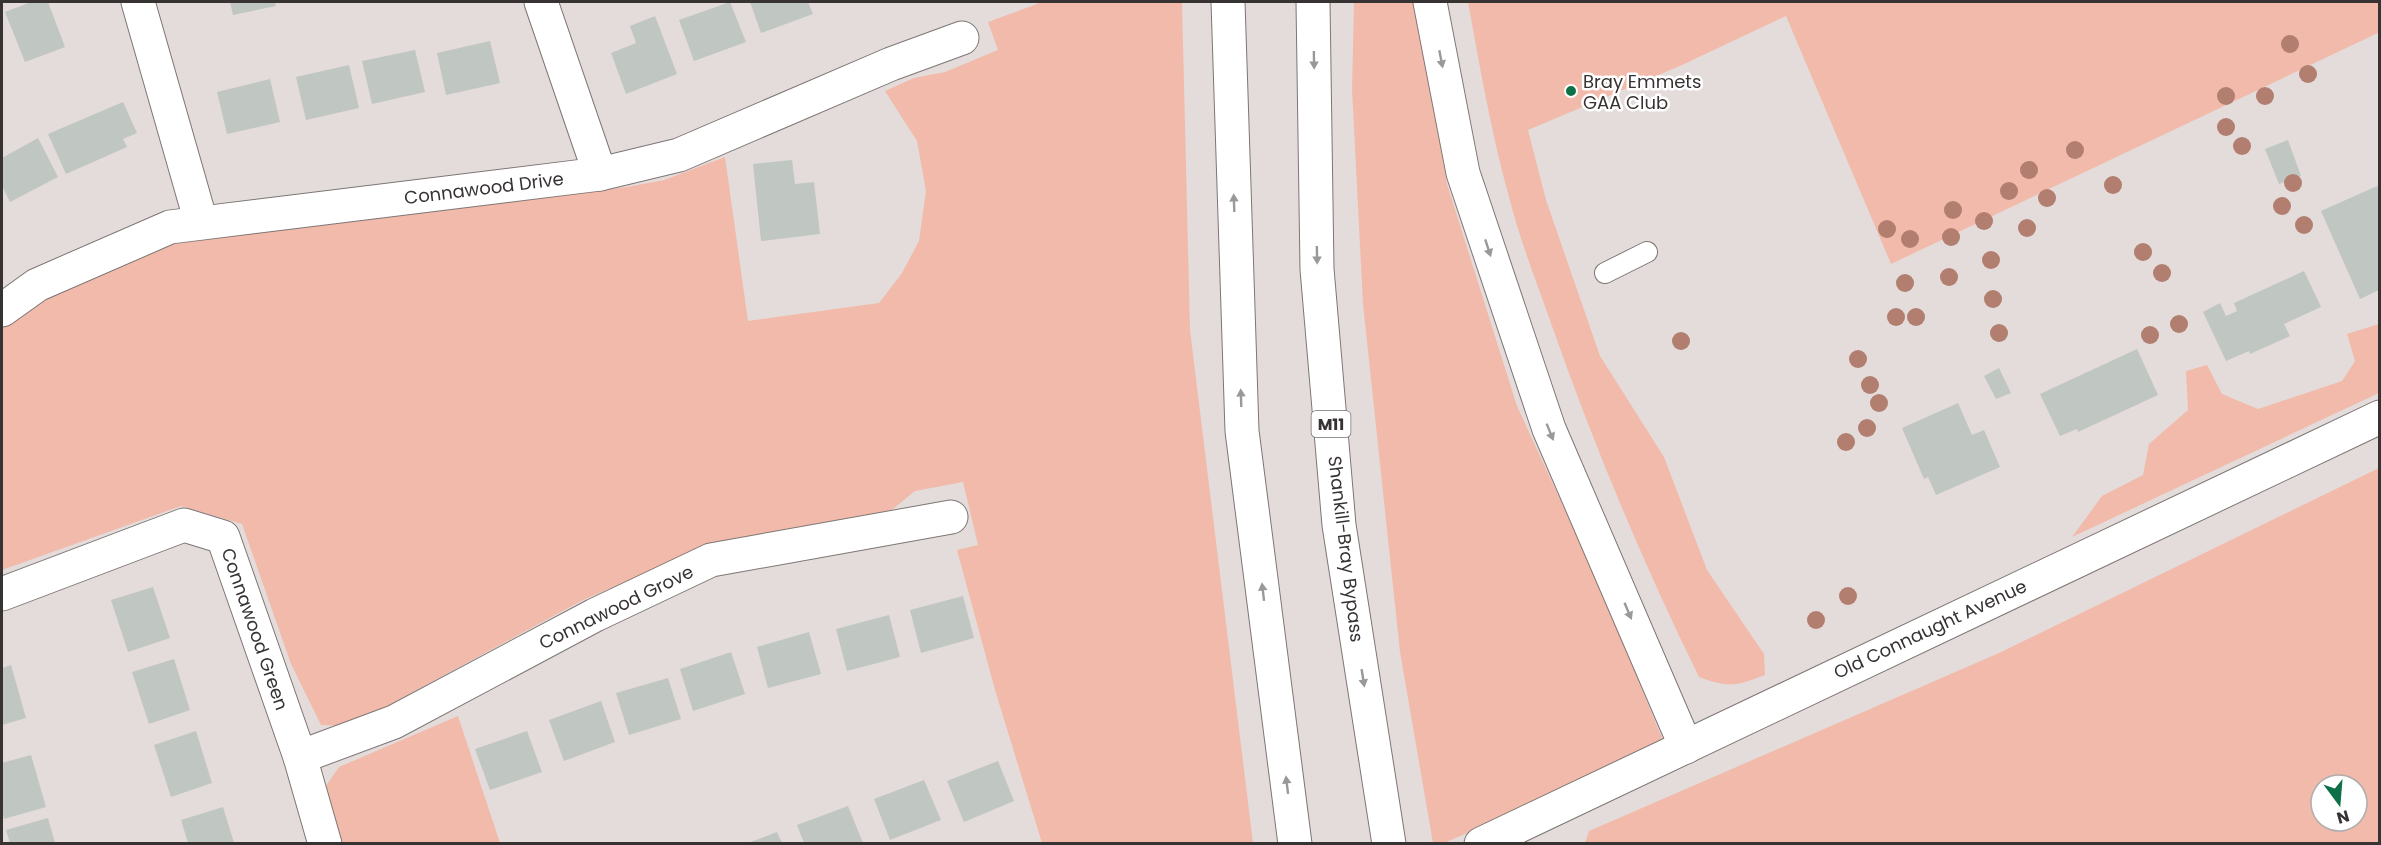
<svg xmlns="http://www.w3.org/2000/svg" width="2381" height="845" font-family="Poppins,sans-serif">
<style>
.green{fill:#f2baaa;fill-rule:evenodd}
.building{fill:#c0c6c2}
.lines{fill:none;stroke-linecap:round;stroke-linejoin:round}
.lane-casing{stroke:#7d7674;stroke-width:22}
.street-casing{stroke:#7d7674;stroke-width:35}
.secondary-casing{stroke:#7d7674;stroke-width:35}
.highway-casing{stroke:#7d7674;stroke-width:35}
.lane{stroke:#fff;stroke-width:20}
.street{stroke:#fff;stroke-width:33}
.secondary{stroke:#fff;stroke-width:33}
.highway{stroke:#fff;stroke-width:33}
.tree{fill:#b17e70}
.oneway{fill:#9a9998}
.poi-dot{fill:#0e7047;stroke:#fff;stroke-width:2}
.labels{text-anchor:middle;dominant-baseline:central;stroke-width:5;stroke-linejoin:round;paint-order:stroke}
.shield{fill:#fff;stroke:#727070;stroke-width:1.5}
.shield-label{font-size:16px;font-weight:bold;fill:#363332}
.poi-label{font-size:18px;fill:#363332;stroke:#fff;text-anchor:start}
.street-label{font-size:18px;fill:#363332;stroke:#fff}
</style>
<rect width="100%" height="100%" fill="#e4dcda"/>
<!-- green -->
<g class="green">
<polygon points="1042,2 1182,2 1190,330 1253,843 1042,843 995,690 957,550 978,545 963,482 915,491 888,513 681,558 583,600 350,726 321,725 291,664 242,524 181,506 2,570 2,321 134,256 176,243 323,218 488,205 627,187 664,180 725,157 748,321 879,303 902,273 919,241 926,191 917,141 885,91 914,78 945,72 998,50 988,22"/>
<polygon points="1354,2 1416,2 1447,184 1517,406 1595,575 1666,748 1444,843 1433,843 1400,652 1363,304 1352,89"/>
<path d="M1468 2H2379L2380 32 1891 264 1786 16 1682 65 1528 130 1546 200 1600 356 1664 457 1707 570 1764 654 1765 675C1737 686 1728 688 1699 677 1643 563 1594 446 1552 326 1537 283 1520 241 1509 197 1491 133 1480 67 1468 2Z"/>
<polygon points="2379,324 2379,393 2072,537 2102,496 2143,475 2149,444 2188,410 2186,371 2207,365 2222,394 2258,409 2342,381 2355,361 2347,334"/>
<path d="M2379 468V843H1585L1589 831 1999 653ZM2321 785H2357V821H2321Z"/>
<polygon points="458,716 500,843 335,843 321,793 339,767"/>
</g>
<!-- building -->
<g class="building">
<polygon points="31,2 48,2 65,47 25,62 5,12"/>
<polygon points="230,2 275,2 276,6 233,15"/>
<polygon points="730,2 746,42 694,61 679,20"/>
<polygon points="750,2 808,2 813,14 761,33"/>
<polygon points="655,16 677,74 626,94 611,53 636,43 630,26"/>
<polygon points="490,41 500,83 446,95 437,53"/>
<polygon points="415,50 425,92 372,104 362,61"/>
<polygon points="349,65 359,108 306,120 296,77"/>
<polygon points="270,79 280,122 227,134 217,92"/>
<polygon points="123,102 137,133 123,139 127,147 66,174 48,134"/>
<polygon points="38,138 58,177 10,202 2,186 2,158"/>
<polygon points="2288,140 2301,176 2279,184 2265,149"/>
<polygon points="792,160 795,184 814,182 820,234 761,241 753,164"/>
<polygon points="2377,186 2379,191 2379,290 2360,299 2321,211"/>
<polygon points="2304,271 2321,307 2284,324 2290,336 2250,354 2249,351 2226,361 2203,312 2220,303 2226,316 2237,311 2234,303"/>
<polygon points="2137,349 2158,395 2078,432 2077,429 2060,436 2040,394"/>
<polygon points="1999,368 2011,393 1996,399 1984,376"/>
<polygon points="1958,403 1972,435 1984,430 2000,467 1936,495 1928,477 1924,479 1902,428"/>
<polygon points="153,587 170,638 128,652 111,600"/>
<polygon points="963,596 974,638 921,653 910,610"/>
<polygon points="889,615 900,657 847,671 836,629"/>
<polygon points="809,632 821,674 768,688 757,647"/>
<polygon points="731,652 745,694 693,711 680,669"/>
<polygon points="174,659 190,710 149,724 132,672"/>
<polygon points="11,665 26,718 2,725 2,668"/>
<polygon points="668,678 681,719 629,735 616,693"/>
<polygon points="601,701 615,742 564,761 549,720"/>
<polygon points="196,731 212,783 171,797 154,745"/>
<polygon points="527,731 542,772 490,790 475,749"/>
<polygon points="31,755 46,807 4,819 2,810 2,763"/>
<polygon points="998,761 1014,801 964,822 947,781"/>
<polygon points="924,780 941,820 890,840 874,799"/>
<polygon points="848,806 863,843 804,843 797,825"/>
<polygon points="223,807 234,843 188,843 181,820"/>
<polygon points="48,818 55,843 10,843 6,830"/>
<polygon points="777,832 782,843 748,843"/>
</g>
<g class="lines">
<!-- lane casing -->
<g class="lane-casing">
<polyline id="lane" points="1605,273 1647,252"/>
</g>
<!-- street casing -->
<g class="street-casing">
<g id="street">
<polyline points="138,2 201,222"/>
<polyline points="541,2 600,174"/>
<polyline points="2,310 37,285 170,227 600,174 679,155 891,64 962,38"/>
<polyline points="2,594 184,525 223,537 300,757 325,844"/>
<polyline points="300,757 394,722 595,615 711,560 951,517"/>
</g>
</g>
<!-- secondary casing -->
<g class="secondary-casing">
<polyline id="secondary" points="1481,844 2380,417"/>
</g>
<!-- highway casing -->
<g class="highway-casing">
<g id="highway">
<polyline points="1228,2 1242,431 1295,844"/>
<polyline points="1313,2 1317,269 1339,525 1389,844"/>
<polyline points="1430,2 1463,173 1549,429 1686,747"/>
</g>
</g>
<!-- lane -->
<use href="#lane" class="lane"/>
<!-- street -->
<use href="#street" class="street"/>
<!-- secondary -->
<use href="#secondary" class="secondary"/>
<!-- highway -->
<use href="#highway" class="highway"/>
</g>
<!-- trees -->
<g class="tree">
<circle cx="2290" cy="44" r="9"/>
<circle cx="2308" cy="74" r="9"/>
<circle cx="2226" cy="96" r="9"/>
<circle cx="2265" cy="96" r="9"/>
<circle cx="2226" cy="127" r="9"/>
<circle cx="2242" cy="146" r="9"/>
<circle cx="2075" cy="150" r="9"/>
<circle cx="2029" cy="170" r="9"/>
<circle cx="2293" cy="183" r="9"/>
<circle cx="2113" cy="185" r="9"/>
<circle cx="2009" cy="191" r="9"/>
<circle cx="2047" cy="198" r="9"/>
<circle cx="2282" cy="206" r="9"/>
<circle cx="1953" cy="210" r="9"/>
<circle cx="1984" cy="221" r="9"/>
<circle cx="2304" cy="225" r="9"/>
<circle cx="2027" cy="228" r="9"/>
<circle cx="1887" cy="229" r="9"/>
<circle cx="1951" cy="237" r="9"/>
<circle cx="1910" cy="239" r="9"/>
<circle cx="2143" cy="252" r="9"/>
<circle cx="1991" cy="260" r="9"/>
<circle cx="2162" cy="273" r="9"/>
<circle cx="1949" cy="277" r="9"/>
<circle cx="1905" cy="283" r="9"/>
<circle cx="1993" cy="299" r="9"/>
<circle cx="1896" cy="317" r="9"/>
<circle cx="1916" cy="317" r="9"/>
<circle cx="2179" cy="324" r="9"/>
<circle cx="1999" cy="333" r="9"/>
<circle cx="2150" cy="335" r="9"/>
<circle cx="1681" cy="341" r="9"/>
<circle cx="1858" cy="359" r="9"/>
<circle cx="1870" cy="385" r="9"/>
<circle cx="1879" cy="403" r="9"/>
<circle cx="1867" cy="428" r="9"/>
<circle cx="1846" cy="442" r="9"/>
<circle cx="1848" cy="596" r="9"/>
<circle cx="1816" cy="620" r="9"/>
</g>
<!-- one-way arrows -->
<defs><path id="oneway-solid" d="M-6-.8H1V-3.2L6.5 0L1 3.2V.8H-6Z" transform="scale(1.5)"/></defs>
<g class="oneway">
<use href="#oneway-solid" transform="translate(1441 59) rotate(79)"/>
<use href="#oneway-solid" transform="translate(1314 60) rotate(89)"/>
<use href="#oneway-solid" transform="translate(1234 203) rotate(-92)"/>
<use href="#oneway-solid" transform="translate(1488 248) rotate(72)"/>
<use href="#oneway-solid" transform="translate(1317 255) rotate(89)"/>
<use href="#oneway-solid" transform="translate(1241 398) rotate(-92)"/>
<use href="#oneway-solid" transform="translate(1550 432) rotate(68)"/>
<use href="#oneway-solid" transform="translate(1263 592) rotate(-97)"/>
<use href="#oneway-solid" transform="translate(1628 611) rotate(67)"/>
<use href="#oneway-solid" transform="translate(1363 678) rotate(81)"/>
<use href="#oneway-solid" transform="translate(1287 785) rotate(-97)"/>
</g>
<!-- markers -->
<circle class="poi-dot" cx="1571" cy="91" r="6"/>
<g class="labels">
<!-- shield labels -->
<rect class="shield" x="1311.5" y="411" width="39" height="26" rx="4.5"/>
<g class="shield-label">
<text x="1331" y="424">M11</text>
</g>
<!-- poi labels -->
<g class="poi-label">
<text x="1583" y="81">Bray Emmets<tspan x="1583" dy="21">GAA Club</tspan></text>
</g>
<!-- street labels -->
<g class="street-label">
<text transform="translate(484 188) rotate(-7)">Connawood Drive</text>
<text transform="translate(1346 549) rotate(83)">Shankill-Bray Bypass</text>
<text transform="translate(616 607) rotate(-26)">Connawood Grove</text>
<text transform="translate(255 629) rotate(71)">Connawood Green</text>
<text transform="translate(1930 629) rotate(-25)">Old Connaught Avenue</text>
</g>
</g>
<!-- border -->
<rect width="2381" height="845" fill="none" stroke="#363332" stroke-width="6"/>
<!-- north arrow -->
<g transform="translate(2339 803) rotate(164)"><circle r="28" fill="#ffffff" stroke="#afadad" stroke-width="1.5"/>
<path d="M0-4.5L10 22L0 15L-10 22Z" fill="#0e7047"/>
<text y="-9" font-size="16" font-weight="bold" text-anchor="middle" fill="#363332">N</text>
</g>
</svg>
